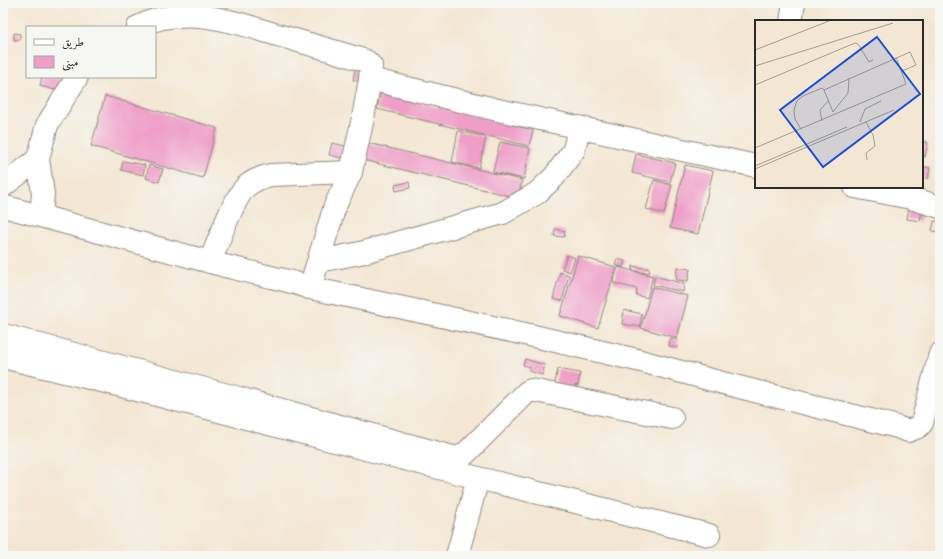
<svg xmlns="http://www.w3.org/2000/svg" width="943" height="559" font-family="Alegreya,Amiri,serif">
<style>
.building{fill:#ef9ec8}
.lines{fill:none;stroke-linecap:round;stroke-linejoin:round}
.minor-casing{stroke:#8f897f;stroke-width:24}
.minor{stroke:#fff;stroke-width:22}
.inset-road{fill:none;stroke:#a39c90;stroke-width:1}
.view{fill:#1d4ed8;fill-opacity:0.15;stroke:#1d4ed8;stroke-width:2}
.inset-edge{fill:none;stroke:#2b2b2b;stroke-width:2}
</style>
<rect width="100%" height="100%" fill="#f6f6f2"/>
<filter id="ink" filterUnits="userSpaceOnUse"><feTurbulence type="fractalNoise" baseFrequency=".025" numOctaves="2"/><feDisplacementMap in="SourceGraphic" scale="8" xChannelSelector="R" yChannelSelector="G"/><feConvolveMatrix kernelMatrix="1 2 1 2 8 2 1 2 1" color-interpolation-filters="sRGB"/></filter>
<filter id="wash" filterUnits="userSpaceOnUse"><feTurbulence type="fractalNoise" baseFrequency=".012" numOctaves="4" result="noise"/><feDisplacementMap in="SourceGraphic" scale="16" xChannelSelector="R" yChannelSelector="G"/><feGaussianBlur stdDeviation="0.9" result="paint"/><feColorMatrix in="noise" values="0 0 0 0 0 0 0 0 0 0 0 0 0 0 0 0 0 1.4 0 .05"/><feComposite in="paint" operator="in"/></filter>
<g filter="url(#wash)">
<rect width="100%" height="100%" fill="#f3e7d3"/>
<g id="blocks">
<!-- building -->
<g class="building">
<polygon points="148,3 153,3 159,8 156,13 146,6"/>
<polygon points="14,33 20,34 20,40 14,40"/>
<polygon points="355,69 365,70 364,82 353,80"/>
<polygon points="42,77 66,77 62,92 40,86"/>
<polygon points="381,93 533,130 529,146 377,109"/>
<polygon points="105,96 217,128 203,178 91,146"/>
<polygon points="458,131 486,137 479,168 452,162"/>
<polygon points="922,141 928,143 925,157 922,156"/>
<polygon points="500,142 530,148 524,179 493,172"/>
<polygon points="332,143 354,148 351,160 329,155"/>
<polygon points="368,143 522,180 518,198 363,160"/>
<polygon points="636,154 675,163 670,182 632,173"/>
<polygon points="123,161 145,165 143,175 121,170"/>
<polygon points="149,165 163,169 159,182 146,178"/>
<polygon points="685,165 713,171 698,234 670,228"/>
<polygon points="922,166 930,168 928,179 922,177"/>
<polygon points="654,180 672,185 664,214 646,209"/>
<polygon points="409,182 410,188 396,191 395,185"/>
<polygon points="909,207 922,210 920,221 907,219"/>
<polygon points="934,221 940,222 940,232 932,231"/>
<polygon points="555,229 565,231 564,237 554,236"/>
<polygon points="567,255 575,258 570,272 562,269"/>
<polygon points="578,256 616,267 598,328 560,316"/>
<polygon points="617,259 625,261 623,267 615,265"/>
<polygon points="633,266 650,269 649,273 632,271"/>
<polygon points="618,267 653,276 647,298 636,295 637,289 613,283"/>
<polygon points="677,267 690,269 688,281 676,280"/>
<polygon points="560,272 569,275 562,301 553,299"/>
<polygon points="655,276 684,284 683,292 653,285"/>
<polygon points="652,287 688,296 677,338 641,328"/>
<polygon points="624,310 642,314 640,327 622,324"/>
<polygon points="670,338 678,340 677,348 669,346"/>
<polygon points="525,359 545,365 542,375 529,371 530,367 523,365"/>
<polygon points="558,369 580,373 578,386 575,385 574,391 554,387"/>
</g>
</g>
</g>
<g filter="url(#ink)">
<use href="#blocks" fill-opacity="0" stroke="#8f897f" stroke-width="1"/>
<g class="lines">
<!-- minor casing -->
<g class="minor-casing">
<g id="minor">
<polyline points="791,21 794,3"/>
<path d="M138 27C184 3 234 22 281 36 309 44 338 52 366 61L371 66 370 79 363 118 351 172 335 206 310 288"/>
<polyline points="370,79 498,110 756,166"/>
<polyline points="3,186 38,159"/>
<polyline points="855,187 911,198 940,207"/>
<polyline points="3,206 225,266 292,282 310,288 525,334 637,360 719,382 894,426 908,431 918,427 922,423 940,354"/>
<polyline points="41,215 43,194 38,159 47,125 77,77"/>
<polyline points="319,261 360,253 503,213 537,193 554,177 574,150 579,127"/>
<path d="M210 262C217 245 235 194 248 185 254 180 263 177 271 175L351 172"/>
<polyline points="3,335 235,397 453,457 458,457 464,455 527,392 531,390 672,418"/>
<polyline points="3,357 110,383 478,478 709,535"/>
<polyline points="457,556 478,478"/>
</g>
</g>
<!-- minor -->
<use href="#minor" class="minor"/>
</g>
</g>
<!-- overview -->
<g transform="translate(755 20)">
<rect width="168" height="168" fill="#f3e7d3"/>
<path class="inset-road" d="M0 30 74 1M0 46 138 3M0 65 100 23 103 24 114 42 118 40M69 70 78 92M78 92 93 73 94 58M67 101 65 90 74 80M105 102 110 89 126 81M111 102 118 115 120 126 111 133 112 140M46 109 40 99 39 90 42 81 48 76 67 68 69 70 155 32 161 45 147 51M0 128 151 64 141 37M0 146 92 107M0 149 139 90"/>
<path class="view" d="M122 17 165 74 68 147 25 90Z"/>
<rect width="168" height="168" class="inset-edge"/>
</g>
<!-- margin -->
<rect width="943" height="559" fill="none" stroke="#f6f6f2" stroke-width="16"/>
<!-- legend -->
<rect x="26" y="26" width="130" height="52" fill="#f6f6f2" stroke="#a5a5a2"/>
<rect x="34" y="39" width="20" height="6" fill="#ffffff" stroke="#a5a5a2"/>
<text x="62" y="46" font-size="12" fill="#2b2b2b">طريق</text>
<rect x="34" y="56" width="20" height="12" fill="#ef9ec8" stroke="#a5a5a2"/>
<text x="62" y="66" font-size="12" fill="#2b2b2b">مبنى</text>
</svg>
